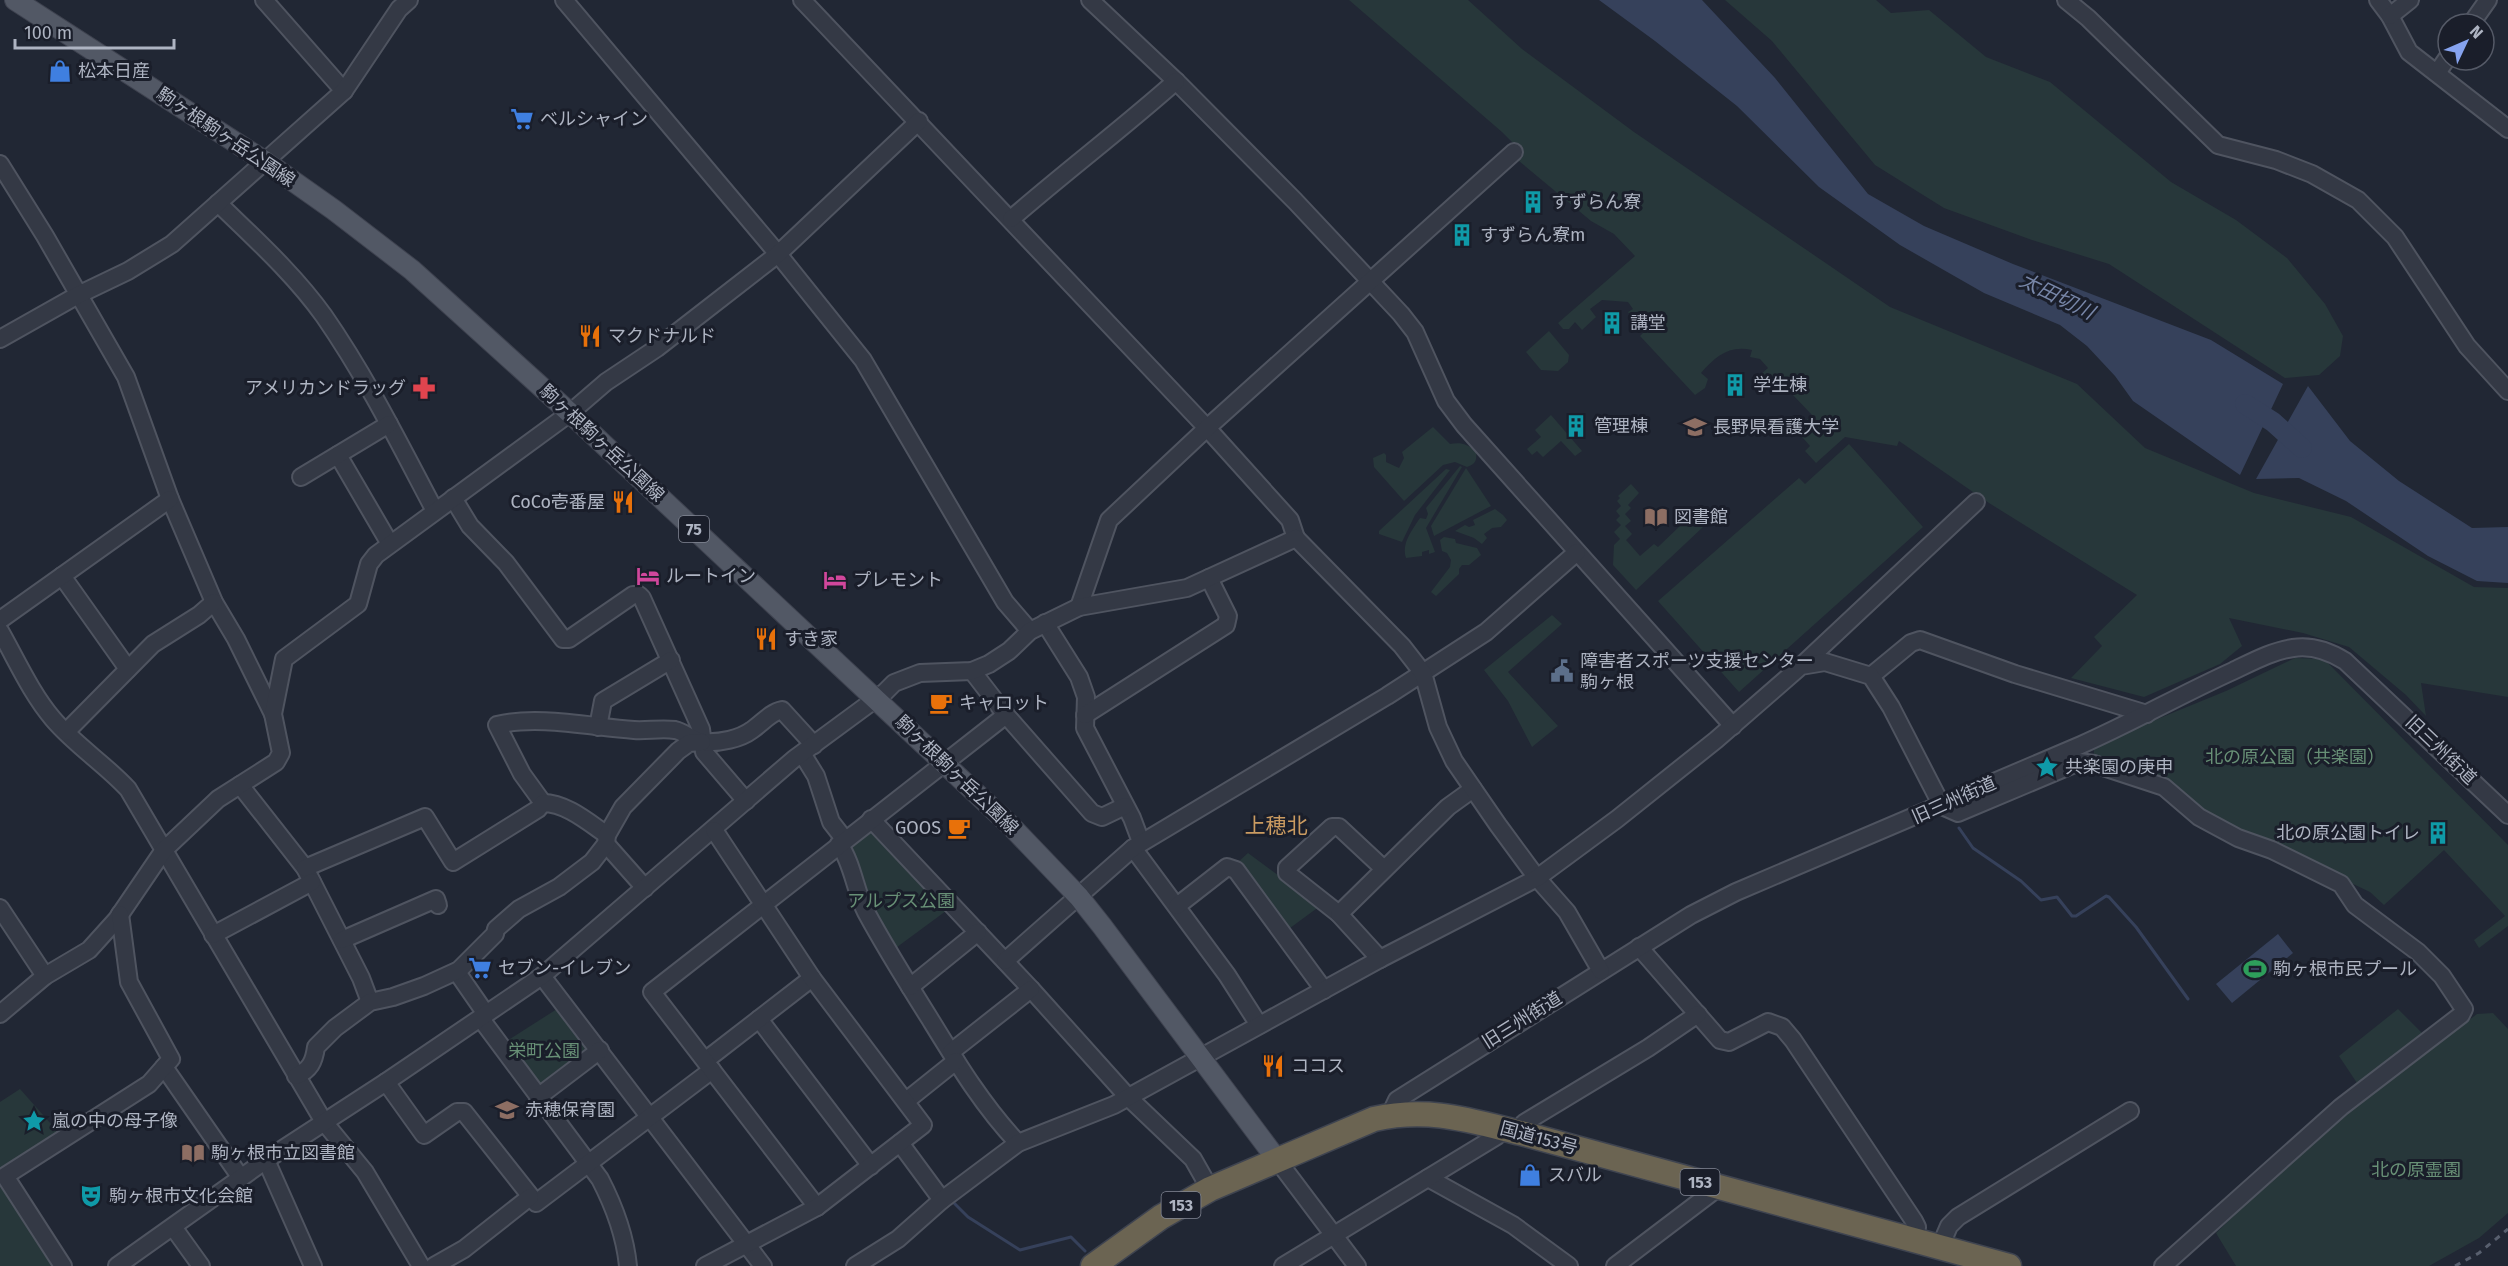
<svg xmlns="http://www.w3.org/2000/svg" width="2508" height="1266" font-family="'Fira Sans','Noto Sans JP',sans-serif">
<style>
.green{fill:#27373a}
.water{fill:#36415b}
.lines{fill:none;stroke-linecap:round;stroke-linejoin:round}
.stream{stroke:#36415b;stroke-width:3}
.river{stroke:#36415b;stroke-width:20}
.minor-casing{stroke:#4f5460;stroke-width:20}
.major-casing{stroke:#3e424f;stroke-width:22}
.highway-casing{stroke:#3f4450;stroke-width:27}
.minor{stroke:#343945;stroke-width:16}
.major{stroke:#525865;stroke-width:20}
.highway{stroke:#6b6452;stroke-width:24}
.rail{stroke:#585f6e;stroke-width:3;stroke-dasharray:6 6;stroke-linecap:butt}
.labels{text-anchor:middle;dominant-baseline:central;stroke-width:6;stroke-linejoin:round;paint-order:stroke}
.shield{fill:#1a1e2a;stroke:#828794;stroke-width:1.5}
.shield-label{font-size:16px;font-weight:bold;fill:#aeb4c2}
.poi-label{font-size:18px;fill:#aeb4c2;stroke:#1a1e2a;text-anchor:start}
.street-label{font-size:18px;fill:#aeb4c2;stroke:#1a1e2a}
.park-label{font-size:18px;fill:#689076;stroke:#1a1e2a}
.water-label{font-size:20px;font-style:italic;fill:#7887a9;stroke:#1a1e2a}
.quarter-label{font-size:21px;fill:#ca9b61;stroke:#1a1e2a}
</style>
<rect width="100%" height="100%" fill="#212734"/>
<!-- green -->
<g class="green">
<path d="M1349 0H1468L1522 49 1634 132 1890 307 2077 384 2145 448 2254 493 2351 517 2474 587 2508 588V697L2421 683 2426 716 2406 695 2349 647 2303 633 2229 618 2242 646 2220 664 2144 697 2071 678 2102 646 2094 637 2137 595 1989 503 1899 441 1897 446 1845 437 1816 463 1805 451 1810 446 1796 430 1812 415 1775 376 1767 383 1760 375 1768 368 1760 359 1750 357 1752 350C1729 345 1716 356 1701 373L1708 379 1705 388 1695 395 1640 336 1643 333 1628 312 1633 309 1628 302 1602 300 1590 309 1596 317 1582 330 1575 322 1569 329H1563L1558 323 1635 256 1614 234 1591 221 1519 161 1518 148 1502 132Z"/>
<polygon points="1725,0 1876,0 1891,13 1929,10 1986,57 2050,82 2171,182 2236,220 2287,258 2325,304 2343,336 2340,356 2319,375 2285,378 2109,264 2032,240 1944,208 1875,165 1772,41"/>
<polygon points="1549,331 1569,355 1568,362 1558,371 1541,370 1526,352"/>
<polygon points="1551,415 1582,451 1575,456 1561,441 1543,457 1537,451 1532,455 1527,449 1541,437 1535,430"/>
<path d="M1433 427 1450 444C1461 442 1467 444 1476 451 1477 460 1476 464 1467 467L1455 462 1443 465 1404 501 1374 467 1373 458 1384 453 1386 455V462L1399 468 1404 458 1402 452Z"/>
<polygon points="1849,444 1923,527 1739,692 1658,601 1799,478 1805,484"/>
<path d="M1460 466 1462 467 1426 528 1435 552 1429 554V550L1422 552V556L1406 558C1401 544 1412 530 1420 518L1426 519 1428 514 1426 508Z"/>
<polygon points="1466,468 1491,506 1434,536 1431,526"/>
<polygon points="1446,469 1450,470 1415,515 1402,542 1379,534 1379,531"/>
<polygon points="1631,484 1639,493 1628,505 1631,508 1625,514 1631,521 1625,526 1632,534 1626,540 1640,556 1654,544 1658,547 1680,526 1677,523 1689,513 1703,527 1636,590 1613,565 1614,545 1620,539 1614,532 1621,525 1616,520 1620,516 1616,511 1621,506 1617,501 1620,498 1618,496"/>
<polygon points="1495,509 1503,515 1507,520 1501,527 1492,528 1484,534 1487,538 1482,544 1474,538 1455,531 1465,525 1469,527 1475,525 1473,520"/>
<polygon points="1444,537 1455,539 1456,543 1477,548 1481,555 1469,565 1462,565 1459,569 1459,574 1436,596 1431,592 1450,567 1451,560 1447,553 1442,551 1440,540"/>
<polygon points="1552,615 1562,624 1508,672 1558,726 1532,747 1508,701 1484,670"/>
<polygon points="2295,658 2324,659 2508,845 2508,926 2479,948 2474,940 2505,916 2444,850 2384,905 2370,892 2220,821 2198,809 2170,780 2094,758 2094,745 2226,691"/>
<polygon points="869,828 950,908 893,950 868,903 848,843"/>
<polygon points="1248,853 1320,906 1286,931 1237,863"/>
<polygon points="557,1009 590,1053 542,1089 502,1044"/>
<polygon points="2398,1009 2431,1042 2440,1035 2444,1039 2477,1014 2493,1013 2508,1029 2508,1213 2479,1238 2429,1266 2236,1266 2216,1233 2314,1137 2365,1095 2339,1056"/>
<polygon points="20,1089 59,1133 0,1171 0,1102"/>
<polygon points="0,1186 55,1266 0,1266"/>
</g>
<!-- water -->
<g class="water">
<polygon points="1599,0 1702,0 1775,78 1868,194 1924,226 2013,264 2211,340 2283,384 2240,475 2133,401 2115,376 2087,346 2060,325 1984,293 1900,245 1819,187 1737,106 1655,41"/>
<polygon points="2308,386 2350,441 2399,481 2472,528 2508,527 2508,583 2477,581 2428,556 2346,501 2299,478 2256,479"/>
<polygon points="2278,934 2293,953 2232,1003 2216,984"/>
</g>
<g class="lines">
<!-- stream -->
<g class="stream">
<polyline points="1959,828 1973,848 2021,881 2041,900 2057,897 2072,916 2076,916 2106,896 2109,897 2136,927 2188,999"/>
<polyline points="951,1200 968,1217 1020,1250 1071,1237 1085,1251"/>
</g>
<!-- river -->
<polyline class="river" points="2245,404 2273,422 2302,448"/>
<!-- minor casing -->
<g class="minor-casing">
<g id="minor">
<polyline points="264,0 344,91"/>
<polyline points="564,0 778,254 863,360 1005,602 1030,631"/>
<polyline points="802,0 1207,428 1290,520 1296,538"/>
<polyline points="1090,0 1176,81 1295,201 1401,314 1415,332 1446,401 1464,425 1733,726"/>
<polyline points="2066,0 2088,18 2218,145 2276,160 2312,174 2358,200 2395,237 2467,346 2508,391"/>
<polyline points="2378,0 2390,16 2409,52 2508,129"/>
<polyline points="2390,16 2410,0"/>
<polyline points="2471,24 2488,0"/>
<polyline points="2437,73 2448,57"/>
<polyline points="0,164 45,236 126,377 170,499 214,602 236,639 273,714"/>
<path d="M218 203C255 239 294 274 324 316 367 378 400 445 435 511"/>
<path d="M1011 219C1065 172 1122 129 1176 81"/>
<polyline points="0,339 78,295 128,271 172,244 344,91 399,9 409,0"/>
<polyline points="338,455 390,544"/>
<polyline points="301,477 389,424"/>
<polyline points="453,498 470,526 506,563 563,639 569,639 633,595 639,595 642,598 701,729 704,752 746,801"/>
<polyline points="62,576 128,669"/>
<polyline points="1079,607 1109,520 1207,428 1514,152"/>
<polyline points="0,620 170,499"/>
<polyline points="1045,623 1079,677 1086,697 1085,728 1132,818 1141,842"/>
<path d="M0 631C17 661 31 693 53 719 75 745 105 764 128 789L324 1122 365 1172 421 1266"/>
<polyline points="1801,666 1976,502"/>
<polyline points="972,671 1006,715 1092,813 1102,817 1125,806"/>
<polyline points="1871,676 1911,643 1920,640 2015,674 2147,714"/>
<polyline points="1085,715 1226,625 1228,616 1209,578"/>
<polyline points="598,727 603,701 671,660"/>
<polyline points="66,732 153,644 199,615 214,602"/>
<polyline points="803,755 816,776 831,822 845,840"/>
<polyline points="240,785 305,868 361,978 370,1002"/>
<path d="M543 803 522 774 497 725C538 715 591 727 634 730 647 731 661 728 675 730 685 732 694 742 704 742 720 743 740 739 752 730 761 724 771 712 782 710L814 745"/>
<polyline points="871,819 1031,989 1128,1097 1193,1159 1210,1189"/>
<polyline points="606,844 645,888"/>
<path d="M839 844C853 864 855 891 866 912 886 949 908 984 930 1019 957 1063 983 1106 1018 1143"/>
<polyline points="1133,848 1227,975 1259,1025"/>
<path d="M305 868 425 817 453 862 538 809 543 803C566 803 588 822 607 835"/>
<polyline points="1177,906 1227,867 1236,870 1324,990"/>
<polyline points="0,908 45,976"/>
<polyline points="1339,914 1287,873 1287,868 1332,827 1339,827 1384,869"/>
<polyline points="213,935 312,882"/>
<polyline points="342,940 436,899 438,905"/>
<polyline points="1639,947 1720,1040 1729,1042 1768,1022 1782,1027 1793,1040 1914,1221 1917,1227 1915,1240"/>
<polyline points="1380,959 1339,914 1448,807 1473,789"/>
<polyline points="1005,961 1133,848 1387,696 1486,632 1577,552"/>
<polyline points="459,970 459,975 486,1014"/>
<polyline points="542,976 763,1266"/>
<polyline points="910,987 978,932"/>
<polyline points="0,1014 45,976 89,950 117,919 164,850 218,799 276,762 281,753 273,714 284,659 358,604 369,564 376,555 570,413 606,382 657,348 778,254 919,121"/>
<path d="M481 1019 600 1179C614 1206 625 1235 628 1266"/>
<polyline points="759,1019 871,1166"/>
<polyline points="951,1052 1031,989"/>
<polyline points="706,1060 812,978"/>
<polyline points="164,1067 241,1178"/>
<path d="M296 1076C310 1070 314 1062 316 1047L335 1028 370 1002 393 997 424 986 459 970 495 934 496 929 519 909 559 887 592 862 606 844 607 835 623 807 678 751 689 743 702 742"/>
<polyline points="386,1082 424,1135 457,1112 464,1112 536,1203 712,1070"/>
<polyline points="538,1097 600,1050"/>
<polyline points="906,1101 956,1061"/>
<path d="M1390 1115 1397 1100 1691 915 1736 892 2081 745C2133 722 2182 694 2233 671 2252 662 2272 651 2293 648 2312 645 2329 651 2345 661L2508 815"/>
<polyline points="1521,1133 1524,1123 1648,1048 1698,1014"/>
<polyline points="900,1143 942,1200"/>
<polyline points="266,1160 313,1266"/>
<polyline points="1278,1161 1357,1266"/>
<polyline points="1428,1178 1513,1225 1569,1266"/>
<polyline points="817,1207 652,992 1006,715"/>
<polyline points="173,1227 201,1266"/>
<polyline points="1940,1247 1949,1226 1958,1217 2130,1111"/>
<polyline points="63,1266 5,1176 149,1084 171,1059 129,982 120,914"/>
<polyline points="117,1266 266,1160 386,1082 542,976 794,759 885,692 894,683 920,673 972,671 989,664 1009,651 1030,631 1079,607 1187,588 1296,538 1402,646 1423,673 1438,727 1454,761 1498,825 1537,878 1567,912 1601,971"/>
<polyline points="434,1266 464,1249 530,1197"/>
<polyline points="705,1266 817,1207 923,1125 812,978 714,830"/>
<polyline points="855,1266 898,1239 942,1200 1018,1143 1114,1105 1380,959 1537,878 1617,819 1716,740 1801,666 1825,662 1871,676 1891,707 1942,806 1958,813 2079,762 2094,764 2164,787 2199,817 2238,838 2272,850 2341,884 2355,905 2418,952 2442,976 2464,1009 2461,1015 2341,1107 2163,1266"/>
<polyline points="1283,1266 1497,1136 1500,1128"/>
<polyline points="1615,1266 1719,1187"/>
</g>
</g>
<!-- major casing -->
<g class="major-casing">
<polyline id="major" points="15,0 266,162 334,210 412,270 570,413 1011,826 1079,897 1102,926 1278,1161"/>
</g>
<!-- highway casing -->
<g class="highway-casing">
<path id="highway" d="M1093 1266 1161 1217 1210 1189 1374 1119C1429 1107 1468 1120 1521 1133L2009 1266"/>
</g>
<!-- minor -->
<use href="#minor" class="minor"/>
<!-- major -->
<use href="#major" class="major"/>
<!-- highway -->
<use href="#highway" class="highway"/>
<!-- rail -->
<polyline class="rail" points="2455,1266 2479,1253 2508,1229"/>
</g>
<!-- icons -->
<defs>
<g id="shop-bare" transform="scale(1.8)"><path d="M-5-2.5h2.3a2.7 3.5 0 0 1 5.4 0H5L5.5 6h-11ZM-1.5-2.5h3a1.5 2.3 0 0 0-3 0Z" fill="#3f7fe0" stroke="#1a1e2a" stroke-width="2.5" paint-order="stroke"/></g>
<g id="supermarket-bare" transform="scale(1.8)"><path d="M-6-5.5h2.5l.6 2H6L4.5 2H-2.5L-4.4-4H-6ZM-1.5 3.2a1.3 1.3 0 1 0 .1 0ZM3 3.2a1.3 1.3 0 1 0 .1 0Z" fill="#3f7fe0" stroke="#1a1e2a" stroke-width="2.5" paint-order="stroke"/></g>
<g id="building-bare" transform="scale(1.8)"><path d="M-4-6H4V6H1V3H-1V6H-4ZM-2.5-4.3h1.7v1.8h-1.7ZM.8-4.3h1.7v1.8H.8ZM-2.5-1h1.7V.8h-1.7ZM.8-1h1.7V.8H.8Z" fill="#0f9aa8" stroke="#1a1e2a" stroke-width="2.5" paint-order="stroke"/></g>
<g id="restaurant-bare" transform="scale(1.8)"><path d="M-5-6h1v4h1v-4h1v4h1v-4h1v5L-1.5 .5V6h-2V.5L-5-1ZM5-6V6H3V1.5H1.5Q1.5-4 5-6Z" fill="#e8710a" stroke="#1a1e2a" stroke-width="2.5" paint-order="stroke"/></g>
<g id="pharmacy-bare" transform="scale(1.8)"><path d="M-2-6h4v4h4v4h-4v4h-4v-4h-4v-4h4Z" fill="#e0444e" stroke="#1a1e2a" stroke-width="2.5" paint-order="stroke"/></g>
<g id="university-bare" transform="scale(1.8)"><path d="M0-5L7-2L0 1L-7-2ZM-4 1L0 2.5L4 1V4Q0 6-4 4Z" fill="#8d6e63" stroke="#1a1e2a" stroke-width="2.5" paint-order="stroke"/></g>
<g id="library-bare" transform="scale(1.8)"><path d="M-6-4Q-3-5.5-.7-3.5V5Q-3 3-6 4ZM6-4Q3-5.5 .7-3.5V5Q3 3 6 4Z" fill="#8d6e63" stroke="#1a1e2a" stroke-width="2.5" paint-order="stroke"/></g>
<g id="hotel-bare" transform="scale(1.8)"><path d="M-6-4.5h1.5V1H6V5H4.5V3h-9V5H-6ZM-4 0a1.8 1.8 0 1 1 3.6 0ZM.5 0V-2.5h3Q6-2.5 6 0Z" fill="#d1479c" stroke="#1a1e2a" stroke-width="2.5" paint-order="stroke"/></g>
<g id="civic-bare" transform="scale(1.8)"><path d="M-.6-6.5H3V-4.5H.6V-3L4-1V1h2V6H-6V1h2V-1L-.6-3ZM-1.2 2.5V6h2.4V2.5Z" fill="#5c6f8a" stroke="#1a1e2a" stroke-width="2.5" paint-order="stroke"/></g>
<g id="cafe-bare" transform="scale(1.8)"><path d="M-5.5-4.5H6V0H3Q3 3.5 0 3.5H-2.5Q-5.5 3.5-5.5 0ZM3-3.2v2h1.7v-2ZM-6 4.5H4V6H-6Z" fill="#e8710a" stroke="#1a1e2a" stroke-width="2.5" paint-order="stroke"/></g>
<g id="sight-bare" transform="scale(1.8)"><path d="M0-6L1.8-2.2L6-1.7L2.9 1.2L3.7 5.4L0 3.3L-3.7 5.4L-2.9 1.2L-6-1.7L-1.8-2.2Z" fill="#0f9aa8" stroke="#1a1e2a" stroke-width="2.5" paint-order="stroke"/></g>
<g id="stadium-bare" transform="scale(1.8)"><path d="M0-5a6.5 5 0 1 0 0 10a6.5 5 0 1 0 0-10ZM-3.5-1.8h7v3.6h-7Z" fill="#2e9e5b" stroke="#1a1e2a" stroke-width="2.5" paint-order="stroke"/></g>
<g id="school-bare" transform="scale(1.8)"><path d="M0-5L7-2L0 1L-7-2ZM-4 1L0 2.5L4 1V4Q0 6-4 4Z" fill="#8d6e63" stroke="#1a1e2a" stroke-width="2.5" paint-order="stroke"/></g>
<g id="theatre-bare" transform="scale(1.8)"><path d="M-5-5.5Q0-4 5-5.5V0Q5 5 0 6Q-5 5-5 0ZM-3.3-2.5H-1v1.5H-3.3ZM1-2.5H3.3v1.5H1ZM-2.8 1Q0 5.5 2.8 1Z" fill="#0f9aa8" stroke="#1a1e2a" stroke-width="2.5" paint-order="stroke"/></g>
</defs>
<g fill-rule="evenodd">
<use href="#shop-bare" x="60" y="71"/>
<use href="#supermarket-bare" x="522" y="119"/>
<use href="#building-bare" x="1533" y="202"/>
<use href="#building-bare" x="1462" y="235"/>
<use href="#building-bare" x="1612" y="323"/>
<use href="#restaurant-bare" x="590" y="336"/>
<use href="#building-bare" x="1735" y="385"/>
<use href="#pharmacy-bare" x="424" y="388"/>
<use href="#building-bare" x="1576" y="426"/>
<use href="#university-bare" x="1695" y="427"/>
<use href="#restaurant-bare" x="623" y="502"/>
<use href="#library-bare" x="1656" y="517"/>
<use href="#hotel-bare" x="648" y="576"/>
<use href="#hotel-bare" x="835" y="580"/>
<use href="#restaurant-bare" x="766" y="639"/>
<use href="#civic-bare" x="1562" y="671"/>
<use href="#cafe-bare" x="941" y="703"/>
<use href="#sight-bare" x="2047" y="767"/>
<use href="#cafe-bare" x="959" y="828"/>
<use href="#building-bare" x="2438" y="833"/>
<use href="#supermarket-bare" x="480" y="968"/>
<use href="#stadium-bare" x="2255" y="969"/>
<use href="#restaurant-bare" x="1273" y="1066"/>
<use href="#school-bare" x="507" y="1110"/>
<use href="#sight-bare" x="34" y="1121"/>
<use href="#library-bare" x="193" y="1153"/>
<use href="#shop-bare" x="1530" y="1175"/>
<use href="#theatre-bare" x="91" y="1196"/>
</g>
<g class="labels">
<!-- shield labels -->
<g class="shield">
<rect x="679" y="516" width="30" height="26" rx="4.5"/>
<rect x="1680.5" y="1169" width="39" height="26" rx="4.5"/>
<rect x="1161.5" y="1192" width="39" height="26" rx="4.5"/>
</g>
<g class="shield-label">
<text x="694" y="529">75</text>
<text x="1700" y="1182">153</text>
<text x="1181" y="1205">153</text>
</g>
<!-- poi labels -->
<g class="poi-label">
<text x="78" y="71">松本日産</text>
<text x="540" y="119">ベルシャイン</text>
<text x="1551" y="202">すずらん寮</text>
<text x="1480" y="235">すずらん寮m</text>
<text x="1630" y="323">講堂</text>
<text x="608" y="336">マクドナルド</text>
<text x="1753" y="385">学生棟</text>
<text x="406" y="388" text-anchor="end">アメリカンドラッグ</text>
<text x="1594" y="426">管理棟</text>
<text x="1713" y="427">長野県看護大学</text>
<text x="605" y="502" text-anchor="end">CoCo壱番屋</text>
<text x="1674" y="517">図書館</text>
<text x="666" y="576">ルートイン</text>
<text x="853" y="580">プレモント</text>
<text x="784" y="639">すき家</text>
<text x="1580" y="661">障害者スポーツ支援センター<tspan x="1580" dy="21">駒ヶ根</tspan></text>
<text x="959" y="703">キャロット</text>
<text x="2065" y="767">共楽園の庚申</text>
<text x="941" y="828" text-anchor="end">GOOS</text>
<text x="2420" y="833" text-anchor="end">北の原公園トイレ</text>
<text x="498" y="968">セブン-イレブン</text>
<text x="2273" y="969">駒ヶ根市民プール</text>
<text x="1291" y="1066">ココス</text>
<text x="525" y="1110">赤穂保育園</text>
<text x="52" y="1121">嵐の中の母子像</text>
<text x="211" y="1153">駒ヶ根市立図書館</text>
<text x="1548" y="1175">スバル</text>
<text x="109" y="1196">駒ヶ根市文化会館</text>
</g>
<!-- street labels -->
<g class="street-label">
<text transform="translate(226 137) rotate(34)">駒ヶ根駒ヶ岳公園線</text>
<text transform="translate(602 443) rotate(43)">駒ヶ根駒ヶ岳公園線</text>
<text transform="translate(2441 750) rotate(44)">旧三州街道</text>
<text transform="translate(957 775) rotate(44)">駒ヶ根駒ヶ岳公園線</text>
<text transform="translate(1954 800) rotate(-24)">旧三州街道</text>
<text transform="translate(1522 1020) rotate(-32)">旧三州街道</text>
<text transform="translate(1539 1138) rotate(15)">国道153号</text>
</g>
<!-- park labels -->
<g class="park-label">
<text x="2295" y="757">北の原公園（共楽園）</text>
<text x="901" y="901">アルプス公園</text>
<text x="544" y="1051">栄町公園</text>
<text x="2416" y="1170">北の原霊園</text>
</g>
<!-- water labels -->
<g class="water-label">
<text transform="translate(2057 296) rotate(26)">太田切川</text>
</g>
<!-- quarter labels -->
<g class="quarter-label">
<text x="1276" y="826">上穂北</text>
</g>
</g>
<!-- north arrow -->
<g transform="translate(2466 42) rotate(46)"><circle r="28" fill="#1a1e2a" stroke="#555a67" stroke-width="1.5"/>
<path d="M0-4.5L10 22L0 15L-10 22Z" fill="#86a3ef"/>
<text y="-9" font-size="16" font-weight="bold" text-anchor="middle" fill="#aeb4c2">N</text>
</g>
<!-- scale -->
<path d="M15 39v9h159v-9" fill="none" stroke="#aeb4c2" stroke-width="3"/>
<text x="24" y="39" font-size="18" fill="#aeb4c2" stroke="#1a1e2a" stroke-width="4.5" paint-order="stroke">100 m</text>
</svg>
